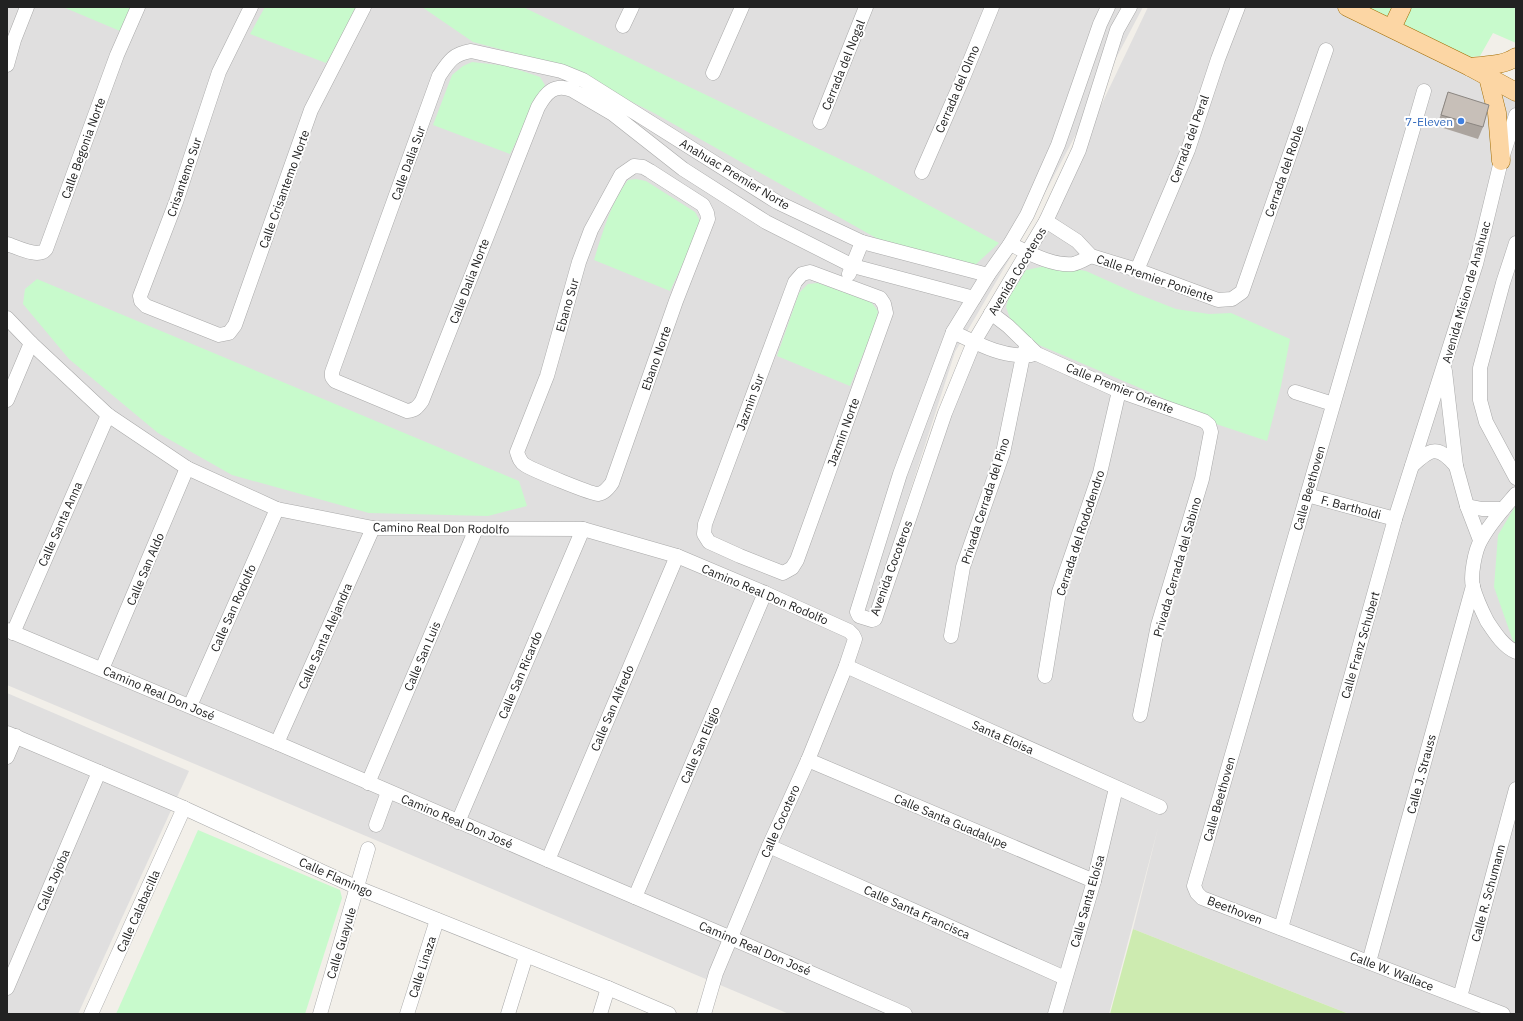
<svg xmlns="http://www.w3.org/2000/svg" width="1523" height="1021" font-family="'IBM Plex Sans',sans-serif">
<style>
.residential{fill:#e0dfdf}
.grass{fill:#cdebb0}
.park{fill:#c8facc}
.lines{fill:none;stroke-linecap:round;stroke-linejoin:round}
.minor-casing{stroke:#a9a9a9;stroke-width:15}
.major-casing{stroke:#a06b00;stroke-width:19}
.minor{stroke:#fff;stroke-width:14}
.major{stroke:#fcd6a4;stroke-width:18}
.wall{fill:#aba49e}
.building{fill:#c7bfb8;stroke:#8b8681}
.shop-dot{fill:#3f7fe0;stroke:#fff;stroke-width:1.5}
.labels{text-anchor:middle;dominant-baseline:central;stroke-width:4;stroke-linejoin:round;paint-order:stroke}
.street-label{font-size:12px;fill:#222;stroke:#fff}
.shop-label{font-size:12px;fill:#366cbe;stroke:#fff;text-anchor:end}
</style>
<rect width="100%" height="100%" fill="#f2efe9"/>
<!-- residential -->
<g class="residential">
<polygon points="7,7 1143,7 1017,246 955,352 872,609 974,342 1034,246 1148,7 1367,7 1516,87 1516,1014 1349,1014 1133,929 1158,828 1109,1014 789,1014 7,685"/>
<polygon points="7,693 189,771 78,1014 7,1014"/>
</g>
<!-- grass -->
<polygon class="grass" points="1133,929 1349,1014 1110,1014"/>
<!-- park -->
<g class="park">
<polygon points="63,7 131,7 120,31"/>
<polygon points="265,7 358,7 352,23 326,63 250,34"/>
<polygon points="422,7 523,7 871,174 999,243 975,265 885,243 654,113 556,64 473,42"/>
<polygon points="1358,7 1516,7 1516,43 1493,33 1480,56 1463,58"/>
<polygon points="472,62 507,66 540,77 545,85 510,154 433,125 452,75 463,66"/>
<path d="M636 179 646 181 695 212 699 219V230L670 291 594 260C602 234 611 202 628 180Z"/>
<polygon points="1051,265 1086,271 1135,293 1176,309 1209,314 1231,313 1290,339 1281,386 1267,441 1213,423 1154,394 1039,345 1012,324 1006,307 1009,297 1026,270"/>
<polygon points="37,279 519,481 527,506 488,516 369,513 232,475 158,433 69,359 23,304 25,289"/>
<polygon points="818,283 871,302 878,311 875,325 850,386 777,356 799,293 808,284"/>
<polygon points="1516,505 1516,643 1513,641 1494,587 1498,535"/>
<polygon points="198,830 340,890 342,898 305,1014 116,1014"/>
</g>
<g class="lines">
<!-- minor casing -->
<g class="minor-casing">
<g id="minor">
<polyline points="251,7 219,72 176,202 140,296 141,301 146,306 219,335 229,333 235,325 311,110 364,7"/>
<polyline points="1108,7 1100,24 1058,145 1027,215 1010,244 988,275 953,332 900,474 857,612 859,616 872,620 875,619 945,413 974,342 1046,221 1079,150 1117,30 1130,7"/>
<polyline points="623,26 632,7"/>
<polyline points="7,65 14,40 27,7"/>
<polyline points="713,73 742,7"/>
<polyline points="1424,91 1194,886 1197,893 1202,898 1503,1014"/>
<polyline points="820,122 866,7"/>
<path d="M634 166 643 167 650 171 703 205 707 213 708 219 676 301 612 483C608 488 605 493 598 494 591 494 533 470 525 465 520 462 519 458 517 452L547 376 579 262 591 230 621 175Z"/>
<polyline points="922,172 963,78 992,7"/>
<polyline points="1046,221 1077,241 1091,256 1137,270 1218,300 1232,299 1242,292 1326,50"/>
<polyline points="1516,243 1503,283 1480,368 1480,400 1486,422 1516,478"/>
<path d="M7 244C17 247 39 259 46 249L117 55 138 7"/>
<path d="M1010 244C1029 253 1052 266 1073 264 1079 263 1085 259 1091 256"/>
<polyline points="1137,270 1188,150 1218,59 1238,7"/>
<polygon points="810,272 880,298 884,304 886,313 797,560 792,568 783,573 740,556 709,542 704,534 705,524 795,282 802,274"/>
<polyline points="849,274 862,242"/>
<path d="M974 298 853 266 766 222 683 169 613 114 572 90C554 83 546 93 538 107L422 401C417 408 415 410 407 411L335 381 332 377V372L439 76C449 61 453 54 471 51L561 71 583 80 777 202 862 242 988 275"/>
<polyline points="991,313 1008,326 1037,354 1119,391 1204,421 1209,425 1211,432 1202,479 1158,625 1140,715"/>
<polyline points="7,318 31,343 108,415 187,468 277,509 373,528 583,529 677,556 765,593 849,631 853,635 855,639 846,666 808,760 769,846 716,973 704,1014"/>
<path d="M953 332C978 344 1003 358 1031 355"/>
<polyline points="1445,371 1456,466 1467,506 1480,540"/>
<polyline points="1295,392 1333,404"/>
<polyline points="7,400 31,343"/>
<path d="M1412 466C1430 449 1437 444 1456 466"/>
<path d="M1516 494C1504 508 1490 523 1481 540 1475 550 1470 576 1473 587 1476 598 1482 611 1487 621 1495 633 1503 646 1516 652"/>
<polyline points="1307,495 1395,519"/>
<polyline points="1467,506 1482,509 1503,509"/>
<polyline points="7,630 277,743 548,860 731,938 905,1014"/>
<polyline points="13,633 108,415"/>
<polyline points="951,636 963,567 1003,453 1023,356 1027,344"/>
<polyline points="846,666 1160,807"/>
<polyline points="102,669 187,468"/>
<polyline points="1045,676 1059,592 1100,473 1119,391"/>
<polyline points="190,706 277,509"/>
<polyline points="7,733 184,808 358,888 608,988 669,1014"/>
<polyline points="277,743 373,528"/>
<polyline points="7,757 16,736"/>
<polyline points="808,760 1094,881"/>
<polyline points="368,783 476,529"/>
<polyline points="458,822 583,529"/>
<polyline points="376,825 388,792"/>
<polyline points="769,846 1065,978"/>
<polyline points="548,860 677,556"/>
<polyline points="635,897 765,593"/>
<polyline points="1281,928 1395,519 1476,264 1501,161 1516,115"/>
<polyline points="1369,962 1473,586"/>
<polyline points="7,988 99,772"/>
<polyline points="1460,997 1516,789"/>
<polyline points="91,1014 184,808"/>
<polyline points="320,1014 368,849"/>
<polyline points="407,1014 437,920"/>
<polyline points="508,1014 526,956"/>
<polyline points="600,1014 608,988"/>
<polyline points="1055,1014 1094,881 1116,788"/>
</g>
</g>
<!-- major casing -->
<g class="major-casing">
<g id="major">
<polyline points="1347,7 1470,67 1516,92"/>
<polyline points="1392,28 1402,7"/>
<path d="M1470 67C1485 65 1503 66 1516 57"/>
<polyline points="1488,77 1497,113 1501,161"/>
</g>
</g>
<!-- minor -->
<use href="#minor" class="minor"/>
<!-- major -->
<use href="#major" class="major"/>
</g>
<!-- wall -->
<polygon class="wall" points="1448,92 1483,127 1478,139 1437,126"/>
<!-- building -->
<polygon class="building" points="1448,92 1489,105 1483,127 1441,115"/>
<!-- markers -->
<circle class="shop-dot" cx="1461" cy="121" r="4"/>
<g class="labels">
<!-- street labels -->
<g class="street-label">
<text transform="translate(843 65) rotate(-68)">Cerrada del Nogal</text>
<text transform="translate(957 89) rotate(-67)">Cerrada del Olmo</text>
<text transform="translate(1189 139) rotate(-70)">Cerrada del Peral</text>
<text transform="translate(83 148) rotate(-70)">Calle Begonia Norte</text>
<text transform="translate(408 163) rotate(-70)">Calle Dalia Sur</text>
<text transform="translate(1284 171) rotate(-71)">Cerrada del Roble</text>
<text transform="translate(735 174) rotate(31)">Anahuac Premier Norte</text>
<text transform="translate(184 177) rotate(-71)">Crisantemo Sur</text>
<text transform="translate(284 189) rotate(-70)">Calle Crisantemo Norte</text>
<text transform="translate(1017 271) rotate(-59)">Avenida Cocoteros</text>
<text transform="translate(1155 278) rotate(19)">Calle Premier Poniente</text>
<text transform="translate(469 281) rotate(-69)">Calle Dalia Norte</text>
<text transform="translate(1466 292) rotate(-74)">Avenida Mision de Anahuac</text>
<text transform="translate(567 305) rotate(-74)">Ebano Sur</text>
<text transform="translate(656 358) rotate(-71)">Ebano Norte</text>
<text transform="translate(1120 388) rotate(22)">Calle Premier Oriente</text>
<text transform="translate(750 402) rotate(-70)">Jazmin Sur</text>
<text transform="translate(843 432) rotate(-70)">Jazmin Norte</text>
<text transform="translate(1309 488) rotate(-74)">Calle Beethoven</text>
<text transform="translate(985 501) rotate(-72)">Privada Cerrada del Pino</text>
<text transform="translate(1351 507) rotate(15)">F. Bartholdi</text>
<text transform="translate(60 524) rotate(-66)">Calle Santa Anna</text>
<text transform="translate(441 528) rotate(1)">Camino Real Don Rodolfo</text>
<text transform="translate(1080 533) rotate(-72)">Cerrada del Rododendro</text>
<text transform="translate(1177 567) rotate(-74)">Privada Cerrada del Sabino</text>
<text transform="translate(891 568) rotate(-70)">Avenida Cocoteros</text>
<text transform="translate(145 569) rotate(-67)">Calle San Aldo</text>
<text transform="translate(765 594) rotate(23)">Camino Real Don Rodolfo</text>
<text transform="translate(233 608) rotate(-66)">Calle San Rodolfo</text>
<text transform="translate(325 636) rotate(-66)">Calle Santa Alejandra</text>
<text transform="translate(1360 645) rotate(-74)">Calle Franz Schubert</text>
<text transform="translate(422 656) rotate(-67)">Calle San Luis</text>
<text transform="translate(520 675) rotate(-67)">Calle San Ricardo</text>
<text transform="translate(159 693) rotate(23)">Camino Real Don José</text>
<text transform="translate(612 708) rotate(-67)">Calle San Alfredo</text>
<text transform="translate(1003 737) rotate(24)">Santa Eloisa</text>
<text transform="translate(700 745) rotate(-67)">Calle San Eligio</text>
<text transform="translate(1421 774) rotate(-75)">Calle J. Strauss</text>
<text transform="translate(1219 799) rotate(-74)">Calle Beethoven</text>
<text transform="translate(457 821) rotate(23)">Camino Real Don José</text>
<text transform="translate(780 821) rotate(-66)">Calle Cocotero</text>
<text transform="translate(951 821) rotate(23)">Calle Santa Guadalupe</text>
<text transform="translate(336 877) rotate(24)">Calle Flamingo</text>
<text transform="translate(53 880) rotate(-67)">Calle Jojoba</text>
<text transform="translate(1488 893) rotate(-75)">Calle R. Schumann</text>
<text transform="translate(1087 901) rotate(-74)">Calle Santa Eloísa</text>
<text transform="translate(1235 910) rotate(21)">Beethoven</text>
<text transform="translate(138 911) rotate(-66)">Calle Calabacilla</text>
<text transform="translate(917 912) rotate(24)">Calle Santa Francisca</text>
<text transform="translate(341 943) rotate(-73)">Calle Guayule</text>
<text transform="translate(755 948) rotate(23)">Camino Real Don José</text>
<text transform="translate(422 967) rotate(-72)">Calle Linaza</text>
<text transform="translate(1392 971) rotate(21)">Calle W. Wallace</text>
</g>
<!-- shop labels -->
<g class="shop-label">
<text x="1453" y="121">7-Eleven</text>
</g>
</g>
<!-- border -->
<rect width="1523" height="1021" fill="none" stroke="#222222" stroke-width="16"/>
</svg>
